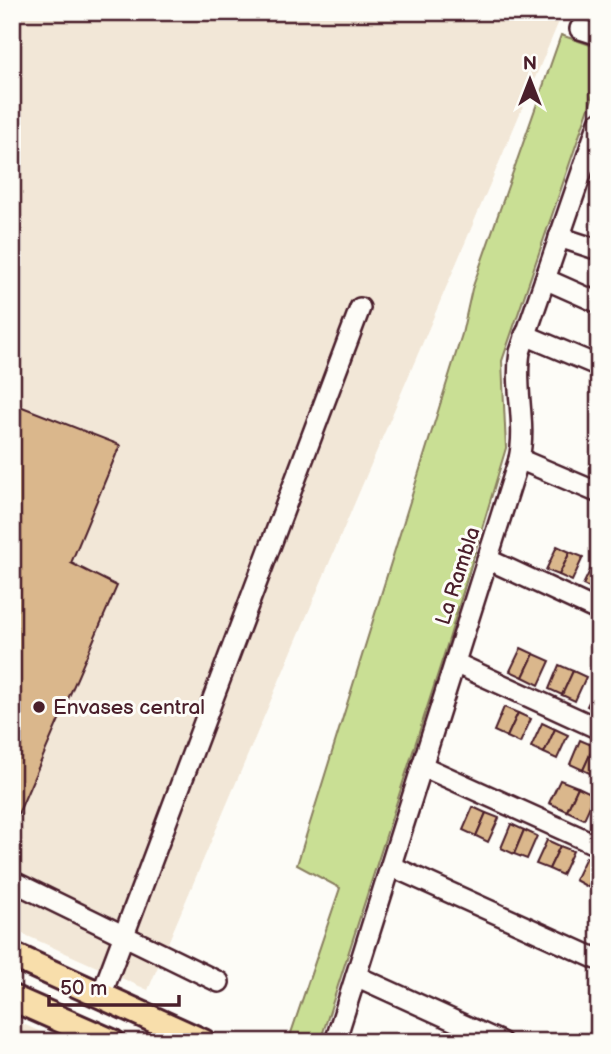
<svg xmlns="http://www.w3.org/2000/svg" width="611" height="1054" font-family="'Balsamiq Sans',sans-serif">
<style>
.built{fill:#f2e7d7}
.green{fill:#c9df94;stroke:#8a7f60;stroke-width:2}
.building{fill:#dab78c;stroke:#4a1f2b;stroke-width:2}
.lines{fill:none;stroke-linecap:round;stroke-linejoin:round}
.minor-casing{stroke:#4a1f2b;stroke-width:24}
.major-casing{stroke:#4a1f2b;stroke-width:30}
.minor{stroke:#fdfcf7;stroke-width:19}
.major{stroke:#f8deab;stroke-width:24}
.poi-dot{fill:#4a1f2b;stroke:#fdfcf7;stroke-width:2.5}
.labels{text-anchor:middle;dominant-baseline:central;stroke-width:6;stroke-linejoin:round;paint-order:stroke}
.street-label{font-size:21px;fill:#4a1f2b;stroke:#fdfcf7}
.poi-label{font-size:21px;fill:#4a1f2b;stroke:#fdfcf7;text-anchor:start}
</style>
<rect width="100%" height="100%" fill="#fdfcf7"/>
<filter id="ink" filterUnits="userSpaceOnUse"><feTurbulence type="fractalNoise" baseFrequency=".0143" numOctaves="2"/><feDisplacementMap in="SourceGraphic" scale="14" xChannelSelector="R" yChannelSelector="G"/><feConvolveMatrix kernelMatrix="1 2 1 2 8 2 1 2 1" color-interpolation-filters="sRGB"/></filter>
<g filter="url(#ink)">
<!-- built -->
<g class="built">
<polygon points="12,12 563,12 148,990 12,929"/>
<polygon points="12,1019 63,1042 12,1042"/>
</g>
<!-- green -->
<polygon class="green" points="561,35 599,48 599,78 502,361 506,448 449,639 320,1042 288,1042 340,888 297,865 462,334 472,289"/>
<!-- building -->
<g class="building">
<polygon points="12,403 120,445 71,563 117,586 12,828"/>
<polygon points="557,546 570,552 559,575 546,570"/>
<polygon points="570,552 583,557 572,581 559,575"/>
<polygon points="594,562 599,564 596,591 583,585"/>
<polygon points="521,648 534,654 523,677 510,671"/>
<polygon points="534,654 550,661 539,685 523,677"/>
<polygon points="559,665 573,671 562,695 549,689"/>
<polygon points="573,671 586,677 575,701 562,695"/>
<polygon points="598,683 599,683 599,712 587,706"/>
<polygon points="504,707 518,713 507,737 494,731"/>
<polygon points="518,713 531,719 520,743 507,737"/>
<polygon points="542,723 555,729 544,753 531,747"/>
<polygon points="555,729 568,735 557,759 544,753"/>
<polygon points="580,740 594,746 583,770 570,764"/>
<polygon points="594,746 599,748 596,776 583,770"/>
<polygon points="560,780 578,787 567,811 549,803"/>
<polygon points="578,787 595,795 584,819 567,811"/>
<polygon points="473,807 486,813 476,836 463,830"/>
<polygon points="486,813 499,818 488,842 476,836"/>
<polygon points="511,824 524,830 514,854 501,848"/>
<polygon points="524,830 537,836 527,859 514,854"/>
<polygon points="547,840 560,846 549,869 536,864"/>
<polygon points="560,846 573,851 562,875 549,869"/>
<polygon points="586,857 599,863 588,887 575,880"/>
<polygon points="599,863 599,891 588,887"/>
</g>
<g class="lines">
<!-- minor casing -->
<g class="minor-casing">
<g id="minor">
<polyline points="580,29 599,35"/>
<polyline points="559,237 599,250"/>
<polyline points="545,279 599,303"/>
<polyline points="525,335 599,366"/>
<polyline points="519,459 599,493"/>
<polyline points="487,559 599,611"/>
<polyline points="455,663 599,729"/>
<polyline points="422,766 599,846"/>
<polyline points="391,866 599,960"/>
<polyline points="12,881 219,982"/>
<polyline points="356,976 501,1042"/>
<polyline points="101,996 360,308"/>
<path d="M335 1042 519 459C527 423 514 388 520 352L599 122"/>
</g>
</g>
<!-- major casing -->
<g class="major-casing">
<g id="major">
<polyline points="12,955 203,1042"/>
<polyline points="12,998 112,1042"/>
</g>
</g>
<!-- minor -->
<use href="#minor" class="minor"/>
<!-- major -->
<use href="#major" class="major"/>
</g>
</g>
<!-- markers -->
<circle class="poi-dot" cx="39" cy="707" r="7"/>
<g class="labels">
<!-- street labels -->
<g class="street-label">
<text transform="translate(458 576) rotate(-72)">La Rambla</text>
</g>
<!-- poi labels -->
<g class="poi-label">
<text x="53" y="707">Envases central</text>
</g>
</g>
<!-- margin -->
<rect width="611" height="1054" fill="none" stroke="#fdfcf7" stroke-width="42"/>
<rect x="21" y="21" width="569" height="1012" fill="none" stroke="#4a1f2b" stroke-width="2.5" filter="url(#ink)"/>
<!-- north arrow -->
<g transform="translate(530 80)" stroke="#fdfcf7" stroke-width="5" paint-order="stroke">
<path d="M0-5L12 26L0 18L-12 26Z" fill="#4a1f2b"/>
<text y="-10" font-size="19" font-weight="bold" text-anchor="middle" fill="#4a1f2b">N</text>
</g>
<!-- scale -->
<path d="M49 995v10h130v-10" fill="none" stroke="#4a1f2b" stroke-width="3.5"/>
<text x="60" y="995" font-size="21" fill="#4a1f2b" stroke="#fdfcf7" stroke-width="5" paint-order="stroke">50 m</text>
</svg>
